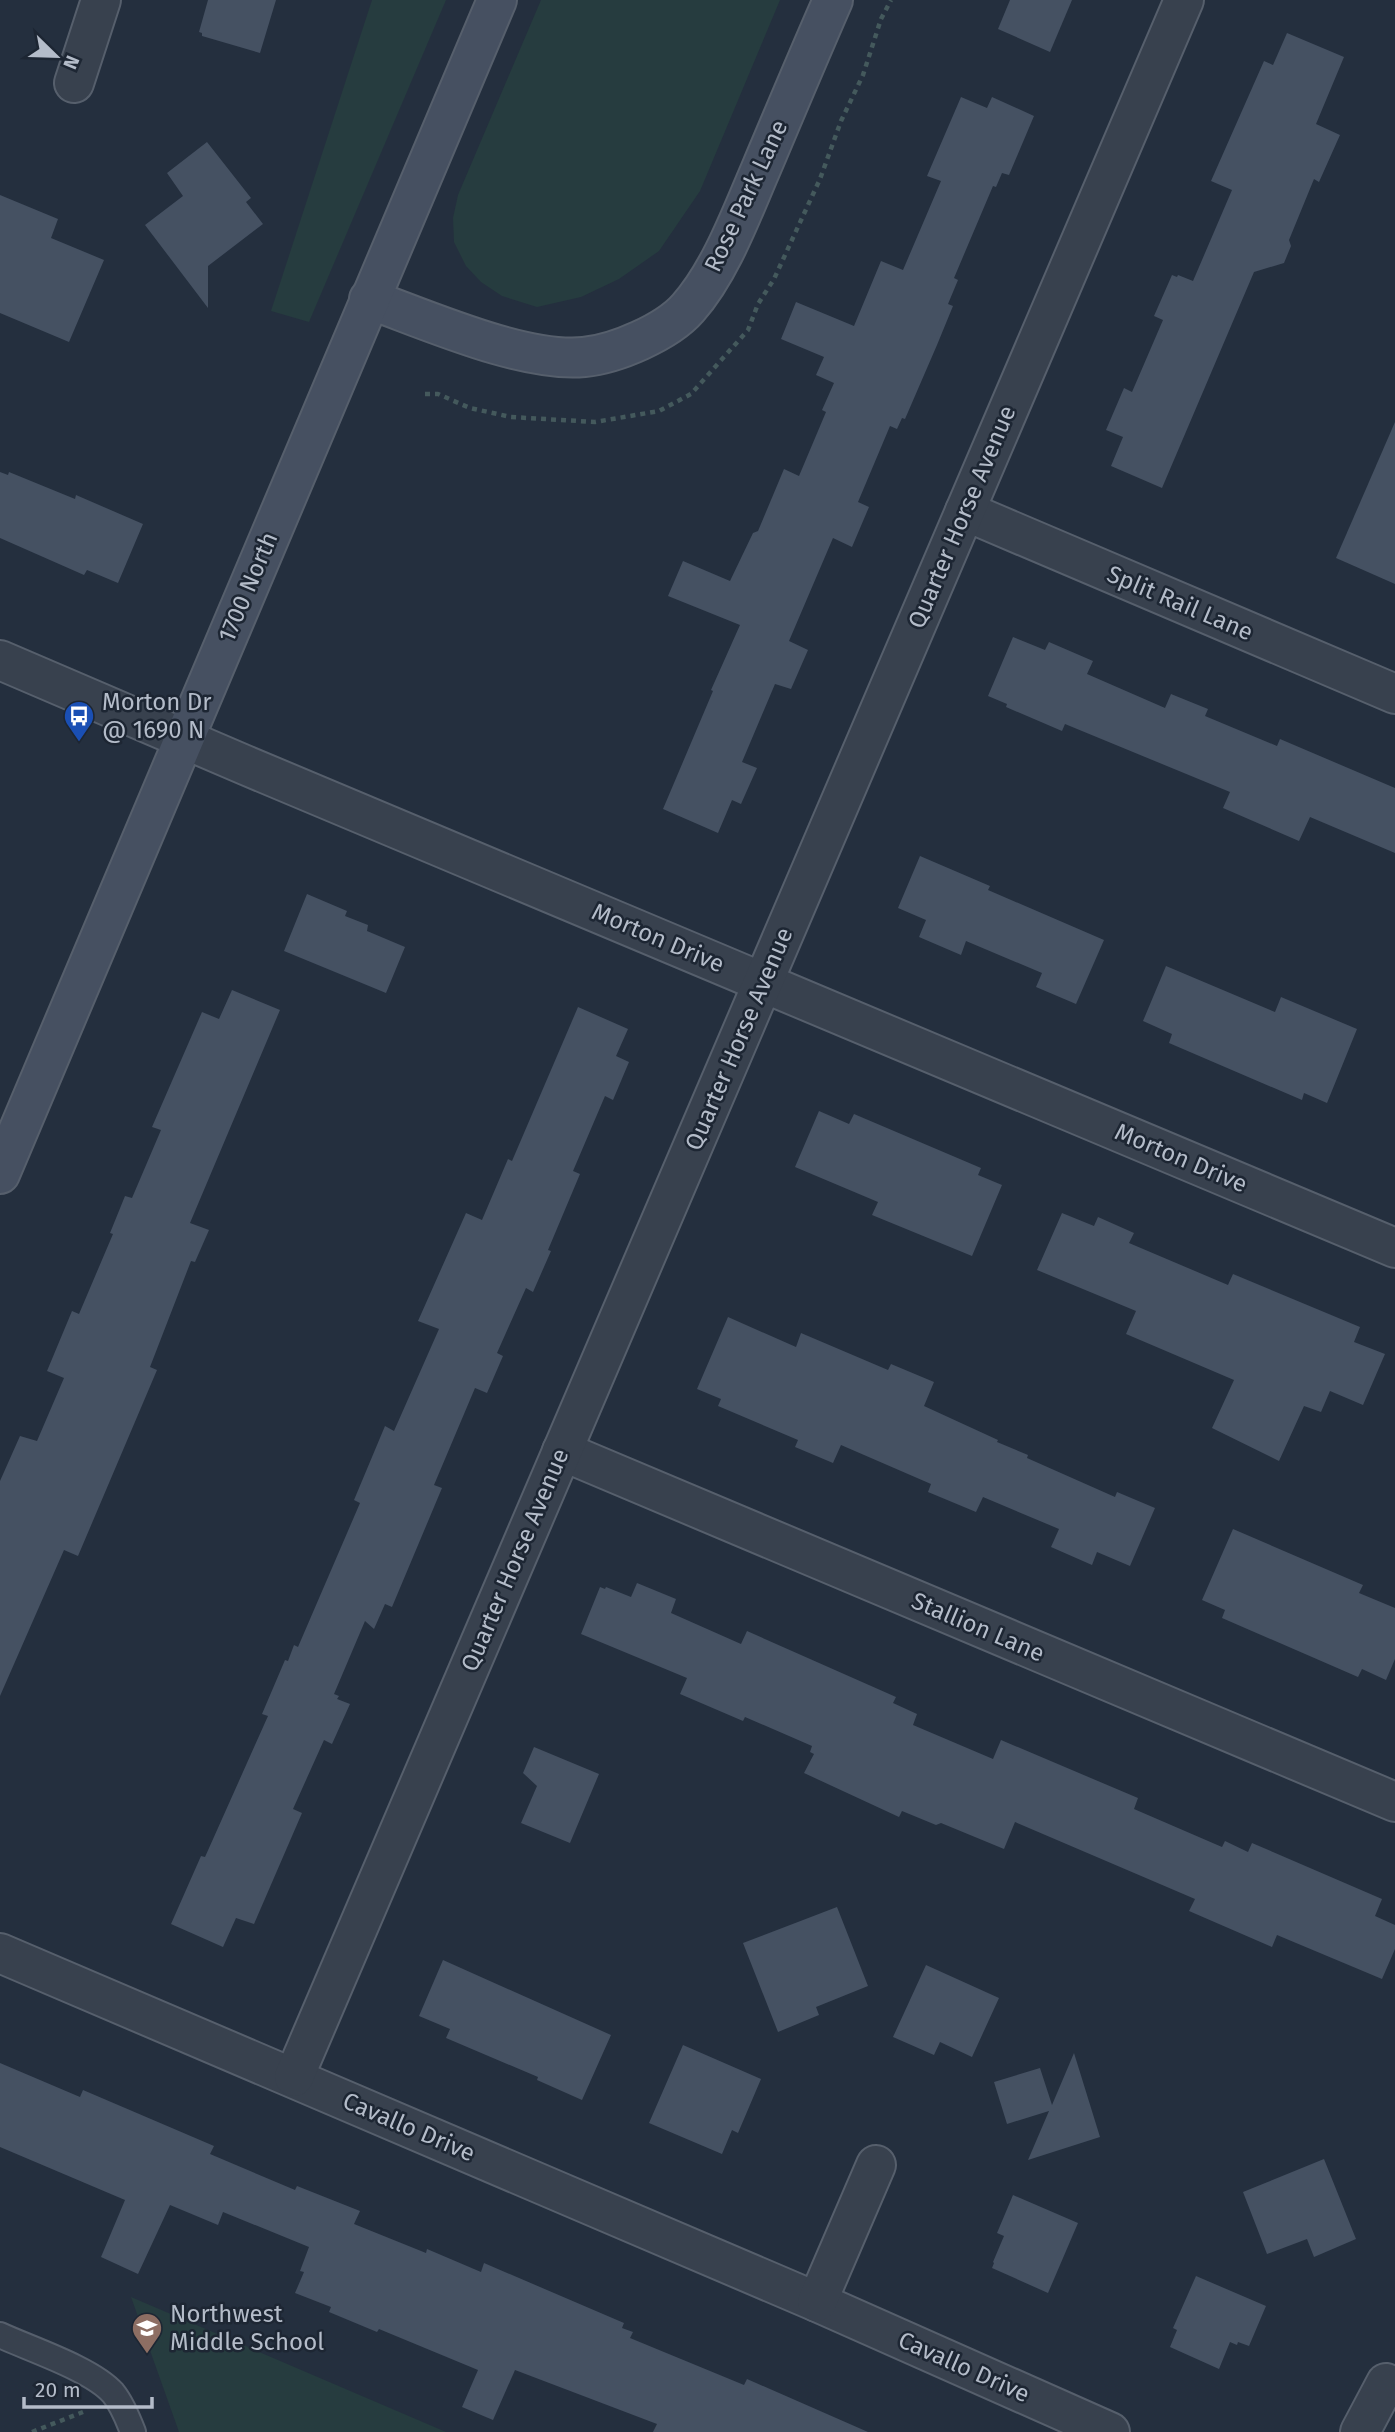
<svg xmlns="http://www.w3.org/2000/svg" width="1395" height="2432" font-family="'Fira Sans',sans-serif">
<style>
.green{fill:#263c3f}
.building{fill:#455162}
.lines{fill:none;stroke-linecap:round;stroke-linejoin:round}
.lane-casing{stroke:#565f6c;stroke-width:28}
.street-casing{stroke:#565f6c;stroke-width:42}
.secondary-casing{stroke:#565f6c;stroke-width:42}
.path{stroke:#44595c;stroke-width:4.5;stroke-dasharray:5 5;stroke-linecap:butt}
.lane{stroke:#38414e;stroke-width:24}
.street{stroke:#38414e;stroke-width:38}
.secondary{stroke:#465061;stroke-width:38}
.labels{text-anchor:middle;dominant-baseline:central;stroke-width:5;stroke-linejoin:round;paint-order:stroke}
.street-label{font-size:24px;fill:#b4bcc9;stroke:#1d2633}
.poi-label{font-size:24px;fill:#b4bcc9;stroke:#1d2633;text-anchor:start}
</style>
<rect width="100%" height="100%" fill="#242f3e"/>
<!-- green -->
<g class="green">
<polygon points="372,0 446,0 309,322 271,311"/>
<polygon points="541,0 780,0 700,191 659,251 619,279 581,297 537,307 502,296 481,282 466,266 454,242 453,218 458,195"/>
<polygon points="131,2297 446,2432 179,2432"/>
</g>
<!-- building -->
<g class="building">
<polygon points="208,0 276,0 260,53 202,36 202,33 199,32"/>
<polygon points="1010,0 1072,0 1050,52 998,29"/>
<polygon points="1287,33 1344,57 1316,124 1340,135 1319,182 1314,179 1289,240 1291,246 1284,263 1254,272 1162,488 1111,466 1123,437 1106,430 1124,388 1132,392 1163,320 1154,316 1172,275 1177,277 1178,275 1193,281 1232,190 1211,181 1264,61 1273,65"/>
<polygon points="961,97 987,108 992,97 1034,116 1009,175 1002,173 996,187 993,186 954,278 958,280 948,304 953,306 937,345 905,419 902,418 897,429 890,426 858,502 869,507 852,547 833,538 789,641 808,650 791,689 775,684 742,762 757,768 741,804 732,800 718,833 663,809 713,691 711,690 740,625 668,596 683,561 730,581 753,533 758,531 784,469 799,476 826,412 822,410 834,383 816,375 824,357 781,339 796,302 854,326 881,261 903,270 941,181 927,176"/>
<polygon points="207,142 251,198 246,202 263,224 208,266 208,308 145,225 183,196 167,173"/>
<polygon points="0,195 58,219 51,238 104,260 69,342 0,313"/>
<polygon points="1395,422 1395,584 1336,558"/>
<polygon points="0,472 8,475 9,472 75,499 76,495 143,524 118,583 87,570 84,575 0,538"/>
<polygon points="1013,637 1045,650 1049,642 1093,661 1087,674 1165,708 1171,694 1208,709 1205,716 1277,746 1280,739 1395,788 1395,853 1310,817 1299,841 1223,808 1230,792 1065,724 1062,731 1006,707 1007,704 988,696"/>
<polygon points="920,856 990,886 988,890 1104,940 1076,1004 1036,987 1042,973 966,941 961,955 919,937 926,920 898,908"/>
<polygon points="307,894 347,911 345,916 368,925 367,931 405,947 386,993 284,951"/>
<polygon points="1166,966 1275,1012 1281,997 1357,1029 1327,1103 1304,1093 1302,1100 1169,1043 1172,1034 1143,1021"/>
<polygon points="232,990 280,1010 190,1223 209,1230 195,1262 191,1261 150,1367 157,1370 78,1556 64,1550 0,1696 0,1481 20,1436 37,1441 64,1378 47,1371 72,1311 79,1314 113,1234 110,1233 125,1196 132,1198 161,1130 152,1127 202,1012 219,1019"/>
<polygon points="578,1007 628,1029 616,1056 629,1062 613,1100 605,1096 573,1171 580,1174 548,1250 551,1251 533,1292 526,1288 497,1353 503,1356 487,1393 475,1388 434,1485 442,1488 392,1607 385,1604 374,1629 365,1621 334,1694 339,1696 337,1699 350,1704 332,1744 324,1740 293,1809 302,1813 254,1924 236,1918 223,1947 171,1924 201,1856 205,1857 268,1716 262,1714 285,1660 288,1661 294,1645 298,1647 360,1503 354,1500 385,1426 394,1431 439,1329 418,1321 466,1213 482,1220 508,1159 512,1161"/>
<polygon points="819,1111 849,1124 854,1114 981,1168 978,1175 1002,1185 972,1256 872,1215 878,1202 795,1167"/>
<polygon points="1062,1213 1094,1226 1098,1217 1134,1233 1129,1243 1228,1285 1233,1274 1360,1327 1354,1342 1385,1354 1363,1405 1330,1391 1321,1412 1304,1406 1279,1461 1212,1428 1234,1380 1126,1334 1136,1311 1037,1270"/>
<polygon points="728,1317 796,1347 801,1333 888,1370 891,1364 934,1382 924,1406 998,1440 997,1442 1028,1455 1027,1458 1115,1497 1117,1492 1155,1508 1130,1566 1097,1552 1092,1565 1051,1547 1059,1529 983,1497 976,1512 928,1492 931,1484 841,1445 833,1463 795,1447 798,1440 718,1406 721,1399 697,1389"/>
<polygon points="1233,1529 1363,1585 1359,1593 1395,1608 1395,1659 1386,1680 1362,1669 1358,1677 1222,1618 1225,1610 1202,1600"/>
<polygon points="637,1583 676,1599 671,1613 741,1644 747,1631 896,1697 893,1703 917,1714 913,1725 993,1759 1001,1740 1138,1798 1134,1809 1222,1847 1225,1841 1248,1852 1252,1843 1382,1899 1375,1916 1395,1925 1395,1949 1382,1979 1277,1935 1272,1947 1189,1911 1195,1899 1015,1822 1004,1849 941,1823 936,1825 902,1811 899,1817 804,1773 814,1754 810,1752 812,1746 745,1717 743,1721 680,1694 687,1678 581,1634 600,1587 605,1589 606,1587 631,1597"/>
<polygon points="534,1747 599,1774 570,1843 521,1823 537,1786 523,1773"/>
<polygon points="837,1907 868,1986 816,2007 819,2015 778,2032 743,1943"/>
<polygon points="443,1960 611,2035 582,2100 537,2080 538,2077 446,2038 450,2029 419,2016"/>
<polygon points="926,1965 999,1998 972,2057 940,2042 934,2055 893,2037"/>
<polygon points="683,2045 761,2079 738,2133 732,2130 722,2154 649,2123"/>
<polygon points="1074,2053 1100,2137 1028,2160 1049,2111 1007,2124 994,2082 1040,2068 1052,2105"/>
<polygon points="0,2063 80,2097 83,2090 214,2146 210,2154 295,2190 297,2186 360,2211 354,2224 426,2253 427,2249 481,2272 484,2263 624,2323 622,2328 633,2332 630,2338 744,2385 747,2379 868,2432 653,2432 657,2424 515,2370 493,2420 462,2407 478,2370 379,2329 377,2332 329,2312 331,2307 295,2293 304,2272 300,2271 309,2247 223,2212 218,2225 170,2205 138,2274 101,2257 125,2200 0,2147"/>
<polygon points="1324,2159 1356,2239 1314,2257 1307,2239 1267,2254 1243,2192"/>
<polygon points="1013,2195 1078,2223 1048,2293 992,2268 994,2263 993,2262 1004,2236 997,2233"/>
<polygon points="1196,2276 1266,2306 1249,2346 1238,2342 1237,2345 1230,2342 1219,2369 1170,2347 1177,2330 1173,2328"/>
</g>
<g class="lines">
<!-- lane casing -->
<g class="lane-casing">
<path id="lane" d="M0 2335C30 2349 92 2369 113 2393 122 2404 128 2419 133 2432"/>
</g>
<!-- street casing -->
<g class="street-casing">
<g id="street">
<polyline points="74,83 101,0"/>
<polyline points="965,511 1395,694"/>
<polyline points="0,660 245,765 1395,1248"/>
<polyline points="562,1451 1395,1802"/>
<polyline points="0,1953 817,2302 1110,2432"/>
<polyline points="294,2077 1184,0"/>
<polyline points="817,2302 876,2165"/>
<polyline points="1360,2432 1386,2383"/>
</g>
</g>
<!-- secondary casing -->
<g class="secondary-casing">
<g id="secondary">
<path d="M369 299C427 320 524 363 584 357 616 354 667 332 688 308 720 272 741 215 760 171 784 114 808 57 833 0"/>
<polyline points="0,1174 497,0"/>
</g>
</g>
<!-- path -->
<g class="path">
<polyline points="425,394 438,394 470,408 511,417 595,422 659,411 691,394 748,330 758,304 774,279 820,179 841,121 863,75 881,19 891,0"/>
<polyline points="32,2432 83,2412"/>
</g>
<!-- lane -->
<use href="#lane" class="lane"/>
<!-- street -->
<use href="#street" class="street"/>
<!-- secondary -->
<use href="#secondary" class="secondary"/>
</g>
<!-- icons -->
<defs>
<g id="bus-pin" transform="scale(1.575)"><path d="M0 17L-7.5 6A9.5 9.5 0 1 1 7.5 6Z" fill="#1a4fb4" stroke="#1d2633"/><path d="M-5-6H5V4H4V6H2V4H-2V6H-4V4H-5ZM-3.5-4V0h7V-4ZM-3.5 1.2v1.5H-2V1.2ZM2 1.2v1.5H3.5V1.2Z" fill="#fff"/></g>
<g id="school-pin" transform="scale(1.575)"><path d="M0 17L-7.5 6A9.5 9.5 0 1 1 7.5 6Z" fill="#8d6e63" stroke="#1d2633"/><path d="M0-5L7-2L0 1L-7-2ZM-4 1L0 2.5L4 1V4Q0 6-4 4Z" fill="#fff"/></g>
</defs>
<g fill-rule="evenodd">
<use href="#bus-pin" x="79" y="716"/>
<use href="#school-pin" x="147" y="2328"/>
</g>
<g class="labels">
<!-- street labels -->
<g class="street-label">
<text transform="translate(746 196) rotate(-65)">Rose Park Lane</text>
<text transform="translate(962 517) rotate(-67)">Quarter Horse Avenue</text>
<text transform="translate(248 587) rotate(-67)">1700 North</text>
<text transform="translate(1180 603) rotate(23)">Split Rail Lane</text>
<text transform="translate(658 938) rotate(23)">Morton Drive</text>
<text transform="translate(739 1039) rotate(-67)">Quarter Horse Avenue</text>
<text transform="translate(1181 1158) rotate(23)">Morton Drive</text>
<text transform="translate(515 1560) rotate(-67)">Quarter Horse Avenue</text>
<text transform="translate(978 1627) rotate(23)">Stallion Lane</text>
<text transform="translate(409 2127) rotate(23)">Cavallo Drive</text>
<text transform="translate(964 2367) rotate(24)">Cavallo Drive</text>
</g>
<!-- poi labels -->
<g class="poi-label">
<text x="102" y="702">Morton Dr<tspan x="102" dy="28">@ 1690 N</tspan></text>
<text x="170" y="2314">Northwest<tspan x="170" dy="28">Middle School</tspan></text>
</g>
</g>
<!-- north arrow -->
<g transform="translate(56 56) rotate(113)" stroke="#1d2633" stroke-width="5" paint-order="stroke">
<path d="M0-5L12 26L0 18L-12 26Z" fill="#b4bcc9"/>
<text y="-10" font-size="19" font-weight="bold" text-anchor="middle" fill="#b4bcc9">N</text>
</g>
<!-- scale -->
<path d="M24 2397v10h128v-10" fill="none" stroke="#b4bcc9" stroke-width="3.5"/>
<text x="35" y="2397" font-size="21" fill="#b4bcc9" stroke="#1d2633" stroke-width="5" paint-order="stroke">20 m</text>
</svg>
